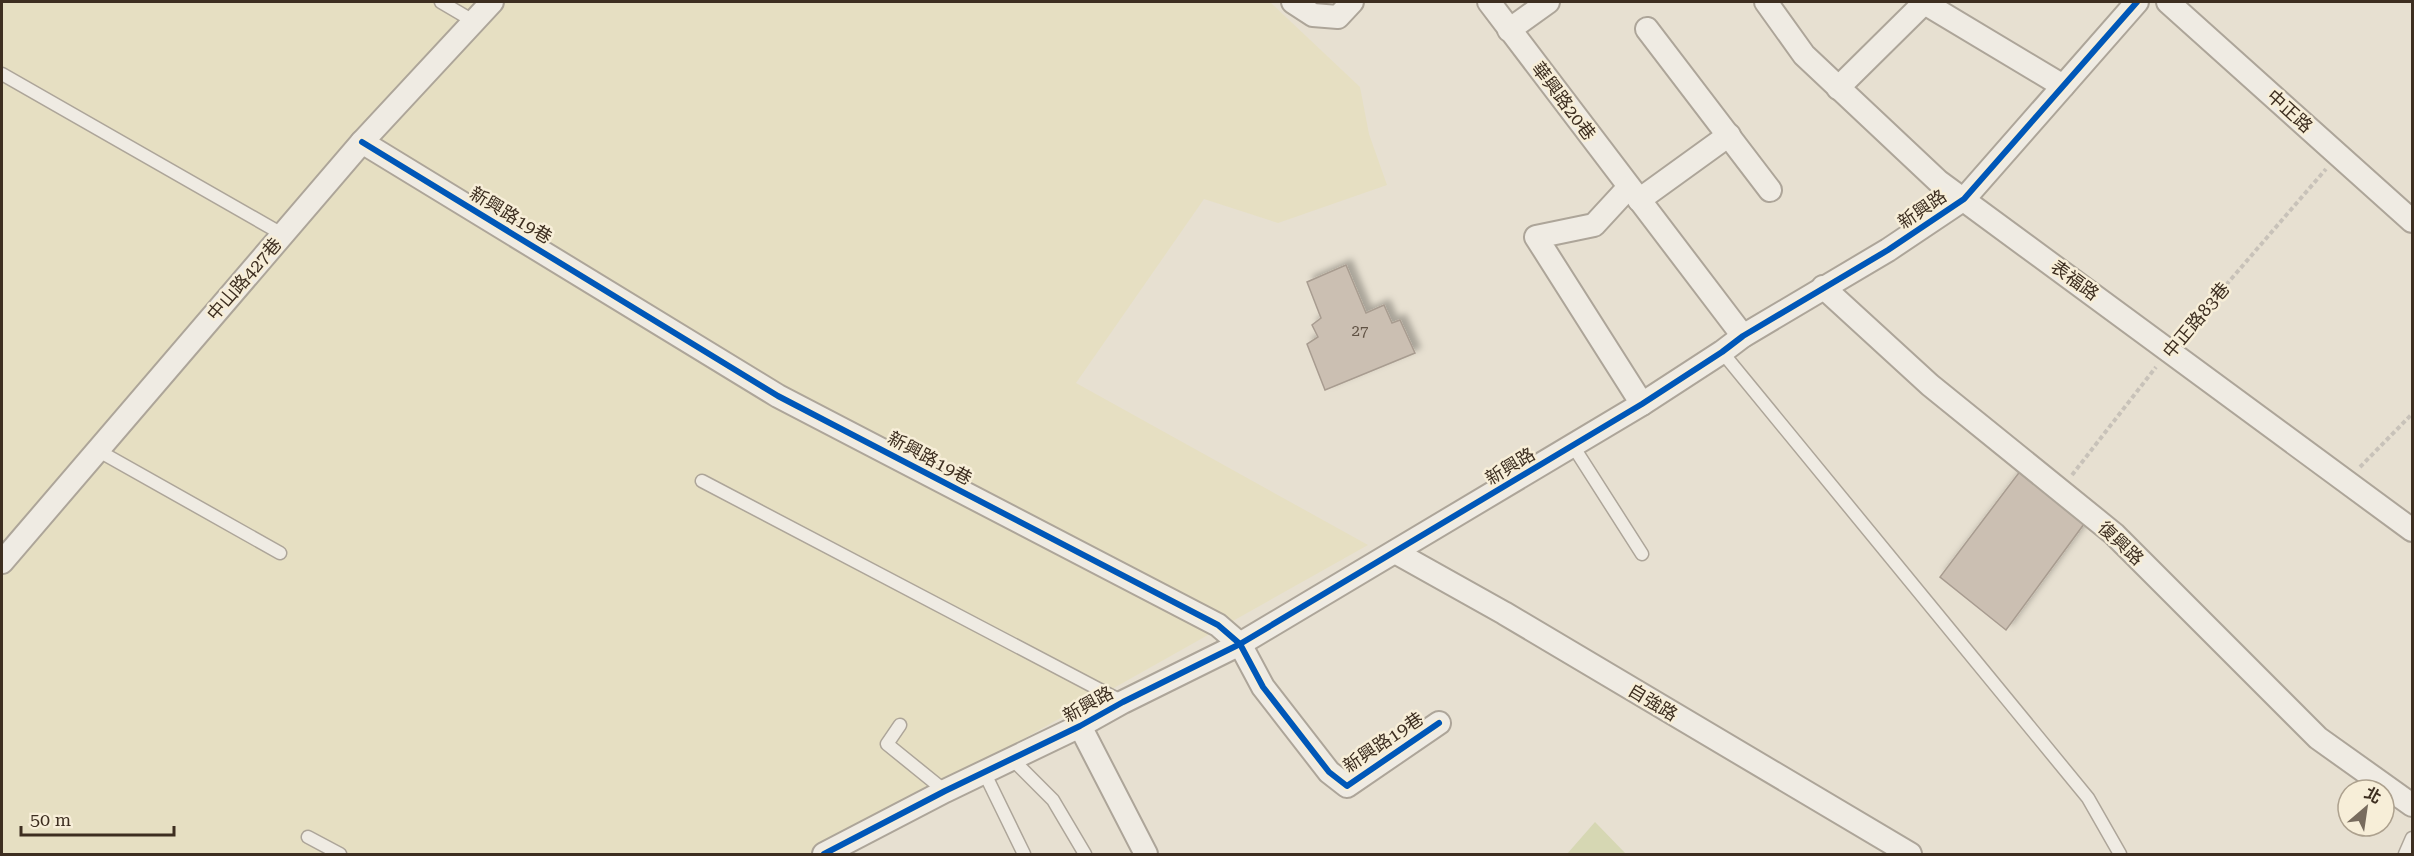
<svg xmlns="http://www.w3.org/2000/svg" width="2414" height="856" font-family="'Roboto Serif','Noto Sans TC',serif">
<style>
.farmland{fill:#e6dfc2}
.green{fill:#d6d7b3}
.building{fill:#cbbfb2;stroke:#a89c90;stroke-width:1.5;filter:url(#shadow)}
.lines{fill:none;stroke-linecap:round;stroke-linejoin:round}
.lane-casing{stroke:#ada599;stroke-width:15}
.street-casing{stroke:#ada599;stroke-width:26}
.path{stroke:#c8c2b9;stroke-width:4;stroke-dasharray:4.5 3;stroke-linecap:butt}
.lane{stroke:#efebe3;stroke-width:12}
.street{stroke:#efebe3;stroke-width:22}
.cycleway-casing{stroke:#f7eed8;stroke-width:10}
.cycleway{stroke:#0057b8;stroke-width:6}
.labels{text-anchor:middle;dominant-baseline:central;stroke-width:5;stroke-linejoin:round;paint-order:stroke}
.number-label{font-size:15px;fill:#605244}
.street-label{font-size:18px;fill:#3d2e20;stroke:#f7eed8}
</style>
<defs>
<filter id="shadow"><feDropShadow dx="5.5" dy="-5.5" stdDeviation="3" flood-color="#0004"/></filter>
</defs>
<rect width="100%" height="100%" fill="#e7e0d1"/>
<!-- farmland -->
<polygon class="farmland" points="2,2 1270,2 1360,87 1369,134 1387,185 1278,223 1204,199 1076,383 1368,545 943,784 808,854 2,854"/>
<!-- green -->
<polygon class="green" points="1595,822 1626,854 1567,854"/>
<!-- building -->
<g class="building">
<polygon points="1346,265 1366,313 1384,305 1392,323 1400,320 1415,353 1325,390 1307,344 1318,337 1312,325 1321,318 1307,282"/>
<polygon points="2021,470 2084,524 2006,630 1940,577"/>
</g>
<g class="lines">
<!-- lane casing -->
<g class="lane-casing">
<g id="lane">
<polyline points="441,2 475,22"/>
<polyline points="2,74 282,234"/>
<polyline points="1722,352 2088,798 2120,854"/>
<polyline points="1573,446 1642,554"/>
<polyline points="97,450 280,553"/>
<polyline points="702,481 1123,702"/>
<polyline points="900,725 887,744 945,791"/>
<polyline points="1012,759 1053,800 1085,854"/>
<polyline points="984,772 1024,854"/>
<polyline points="308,837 340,854"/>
<polyline points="2405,854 2412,838"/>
</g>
</g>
<!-- street casing -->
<g class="street-casing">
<g id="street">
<polyline points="1293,2 1313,15 1338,17 1352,2"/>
<polyline points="1489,2 1743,336"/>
<polyline points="1766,2 1804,55 1938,181 2412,530"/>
<polyline points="1923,2 2063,86"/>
<polyline points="2168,2 2412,221"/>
<polyline points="1647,29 1770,190"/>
<polyline points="1509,30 1548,2"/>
<polyline points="1838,88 1924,3"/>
<polyline points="362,142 778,396 1218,625 1240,644 1263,687 1329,772 1347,786 1439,723"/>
<polyline points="1629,187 1594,225 1536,237 1642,404"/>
<polyline points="1639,200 1729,135"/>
<polyline points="1823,287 1930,385 2114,534 2318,738 2412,805"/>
<polyline points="1395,552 1504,613 1910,854"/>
<polyline points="2,562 362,142 492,2"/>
<polyline points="1080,726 1146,854"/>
<polyline points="824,854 945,791 1080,726 1123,702 1240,644 1642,404 1722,352 1743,336 1888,250 1964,199 2137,2"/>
</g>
</g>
<!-- path -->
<g class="path">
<polyline points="2182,336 2326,169"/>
<polyline points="2360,467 2412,414"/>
<polyline points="2072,475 2156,367"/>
</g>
<!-- lane -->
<use href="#lane" class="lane"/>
<!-- street -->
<use href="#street" class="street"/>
<!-- cycleway casing -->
<g class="cycleway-casing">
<g id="cycleway">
<polyline points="362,142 778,396 1218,625 1240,644 1263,687 1329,772 1347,786 1439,723"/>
<polyline points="824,854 945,791 1080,726 1123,702 1240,644 1642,404 1722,352 1743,336 1888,250 1964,199 2137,2"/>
</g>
</g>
<!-- cycleway -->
<use href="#cycleway" class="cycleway"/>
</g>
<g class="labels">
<!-- number labels -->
<g class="number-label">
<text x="1360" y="331">27</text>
</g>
<!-- street labels -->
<g class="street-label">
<text transform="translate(1564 101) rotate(53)">華興路20巷</text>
<text transform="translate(2290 111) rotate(42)">中正路</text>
<text transform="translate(1922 209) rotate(-34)">新興路</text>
<text transform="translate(511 215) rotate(31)">新興路19巷</text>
<text transform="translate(244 279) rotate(-49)">中山路427巷</text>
<text transform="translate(2075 280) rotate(36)">表福路</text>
<text transform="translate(2196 320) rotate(-50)">中正路83巷</text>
<text transform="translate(930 458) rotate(28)">新興路19巷</text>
<text transform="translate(1510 466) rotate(-31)">新興路</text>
<text transform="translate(2121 543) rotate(43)">復興路</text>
<text transform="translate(1653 702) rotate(31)">自強路</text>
<text transform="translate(1088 704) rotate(-29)">新興路</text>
<text transform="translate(1383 742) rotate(-34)">新興路19巷</text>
</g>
</g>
<!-- border -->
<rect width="2414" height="856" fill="none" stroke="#3d2e20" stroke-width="6"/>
<!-- north arrow -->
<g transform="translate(2366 808) rotate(29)"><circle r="28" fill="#f7eed8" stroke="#ada18e" stroke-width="1.5"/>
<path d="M0-4.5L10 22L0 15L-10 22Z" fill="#786c5e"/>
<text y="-9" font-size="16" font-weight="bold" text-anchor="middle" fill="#3d2e20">北</text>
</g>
<!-- scale -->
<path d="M21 826v9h153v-9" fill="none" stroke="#3d2e20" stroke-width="3"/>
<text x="30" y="826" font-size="18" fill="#3d2e20" stroke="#f7eed8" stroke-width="4.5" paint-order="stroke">50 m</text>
</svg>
